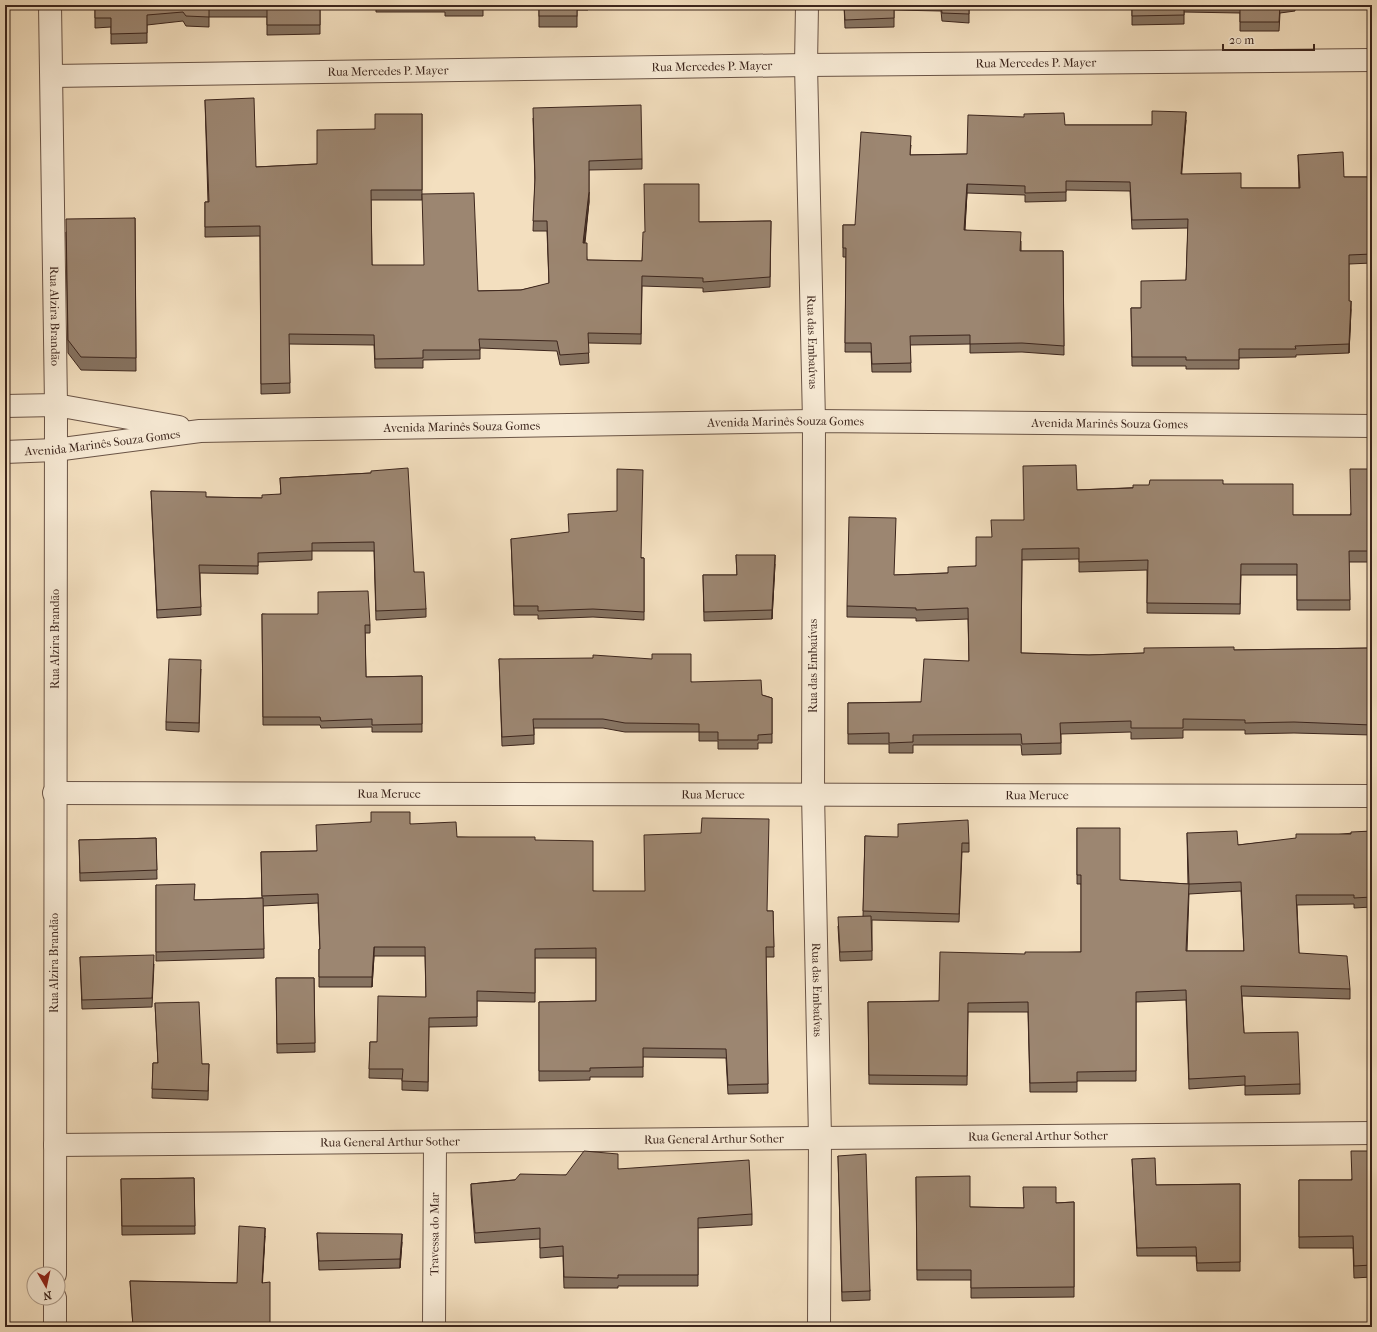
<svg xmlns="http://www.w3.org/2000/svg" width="1377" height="1332" font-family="'IM FELL French Canon',serif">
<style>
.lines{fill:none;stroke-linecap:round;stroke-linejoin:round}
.minor-casing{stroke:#6a5446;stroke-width:24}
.tertiary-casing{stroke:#6a5446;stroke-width:24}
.minor{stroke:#f7ead5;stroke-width:22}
.tertiary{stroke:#f7ead5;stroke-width:22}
.wall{fill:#867361;stroke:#3d261d;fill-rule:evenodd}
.shaded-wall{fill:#6d5e4f;stroke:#3d261d}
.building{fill:#9c8671;stroke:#3d261d;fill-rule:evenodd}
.labels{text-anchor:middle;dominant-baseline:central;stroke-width:3;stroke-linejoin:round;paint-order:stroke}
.street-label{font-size:12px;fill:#3d261d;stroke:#f7ead5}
</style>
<rect width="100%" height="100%" fill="#f3dfbf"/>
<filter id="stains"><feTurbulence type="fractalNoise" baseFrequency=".005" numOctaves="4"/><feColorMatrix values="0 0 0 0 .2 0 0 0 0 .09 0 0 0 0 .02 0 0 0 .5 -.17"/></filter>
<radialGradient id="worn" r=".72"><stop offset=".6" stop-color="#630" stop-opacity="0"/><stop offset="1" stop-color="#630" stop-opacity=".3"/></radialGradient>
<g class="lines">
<!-- minor casing -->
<g class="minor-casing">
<g id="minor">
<path id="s1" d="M50 5 56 405 55 1274"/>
<path id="s2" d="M807 5 806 65 814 421 813 793 820 1138 819 1327"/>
<path id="s3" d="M52 76 806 65 1372 60"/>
<path id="s4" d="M54 793 1372 796"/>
<path id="s5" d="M55 1145 1372 1133"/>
<polyline points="55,1327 55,1298"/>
<path id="s6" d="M434 1327 435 1142"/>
</g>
</g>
<!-- tertiary casing -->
<g class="tertiary-casing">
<g id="tertiary">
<polyline points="5,406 56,405 179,427"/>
<path id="s7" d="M5 452 55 450 200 431 814 421 1372 426"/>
</g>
</g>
<!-- minor -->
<use href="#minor" class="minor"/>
<!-- tertiary -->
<use href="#tertiary" class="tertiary"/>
</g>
<!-- wall -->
<g class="wall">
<polygon points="95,5 320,5 320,34 267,35 267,17 209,17 209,27 186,26 183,21 147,25 147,43 111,44 111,27 95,28"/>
<polygon points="376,5 483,5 483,16 445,16 445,12 376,12"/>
<polygon points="539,5 626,5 588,6 588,10 577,10 577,27 539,27"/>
<polygon points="844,5 969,5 969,23 942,21 941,11 894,10 894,27 845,28"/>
<polygon points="1132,5 1295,5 1295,11 1280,13 1279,31 1240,31 1240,13 1184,12 1184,24 1132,25"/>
<polygon points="205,100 256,167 317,164 375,129 422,114 422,200 371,200 372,265 478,291 521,290 549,284 547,231 533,231 535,182 533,118 642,159 642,169 589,170 589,202 585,243 587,260 642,261 645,232 699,222 771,221 770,287 703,292 703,288 642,286 641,344 588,343 589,363 560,365 557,351 480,348 480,359 423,360 423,368 375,368 374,345 289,344 290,393 261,394 260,236 205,237 205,202 208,202"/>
<polygon points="1186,120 1181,174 1241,188 1299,188 1298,155 1344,177 1372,177 1372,263 1349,264 1349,301 1351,310 1349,353 1296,355 1296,357 1239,358 1239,369 1186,369 1186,366 1132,366 1131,308 1141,308 1186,280 1188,228 1132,229 1130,191 1066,190 1066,201 1025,202 1025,195 967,193 965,230 1021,241 1021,251 1063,251 1064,355 1022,352 970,353 970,344 910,345 911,372 872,372 871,352 845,352 846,257 843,257 843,225 855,225 911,145 910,155 967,154 1065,125 1152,125"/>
<polygon points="135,218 136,371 81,370 68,353 66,232"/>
<polygon points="1372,469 1372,562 1349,562 1350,610 1297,610 1297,575 1241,575 1240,614 1147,613 1147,570 1079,572 1079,559 1022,560 1021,653 1089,655 1234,650 1372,648 1372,735 1294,733 1245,734 1245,730 1183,730 1183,738 1131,739 1131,732 1061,734 1061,754 1022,755 1021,745 913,745 913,753 889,753 889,744 848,744 848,703 921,702 969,661 968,619 916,621 916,618 847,617 847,606 895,575 948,573 976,566 992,537 1024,520 1077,490 1223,484 1293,515 1350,515"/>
<polygon points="371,473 414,572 426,609 426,617 376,620 374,551 312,551 312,560 258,562 258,574 200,573 201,615 157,618 151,491 206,497 262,498 281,494 280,478"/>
<rect x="5" y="492" width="4" height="71"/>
<polygon points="511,539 644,558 644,620 593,617 538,619 538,615 514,615"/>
<polygon points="736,555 775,564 772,619 704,621 703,575 737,575"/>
<polygon points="262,614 370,625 370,633 365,633 366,677 422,676 422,732 372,732 372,727 321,728 320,725 263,725"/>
<polygon points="499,659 691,682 762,695 772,698 772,743 758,743 758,749 718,749 718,741 699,741 699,732 625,732 603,728 534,728 534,744 502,746"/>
<polygon points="201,669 199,732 166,730 166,722"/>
<polygon points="410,824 457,837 535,840 593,891 767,911 773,911 774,957 766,957 768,1093 728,1094 726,1058 643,1057 643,1077 590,1077 590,1080 539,1081 539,1002 596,1001 596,958 535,958 535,1002 477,1001 477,1026 429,1027 428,1091 402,1090 402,1079 369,1078 370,1042 377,1042 426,997 425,956 374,956 372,987 319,987 319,949 320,949 318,903 263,906 264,958 156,961 156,885 195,900 262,898 261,852 316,851"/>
<path d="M1077 828 1120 880 1188 884 1187 833 1238 845 1372 831V907L1354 908V904L1297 905 1299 953 1350 989V999L1242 996 1244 1033 1300 1084V1094L1245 1095V1085L1189 1089 1186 1000 1136 1002V1081H1077V1092H1030L1028 1012H968L967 1085 869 1084 868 1002 939 1001 1025 954 1081 952V884H1077ZM1241 891 1244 951H1187L1189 894Z"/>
<polygon points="865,836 969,843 969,852 962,852 959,922 872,920 872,960 840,961 838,926 863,917"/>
<polygon points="156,838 157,879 80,881 79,840"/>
<polygon points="80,957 154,964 152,1007 82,1009"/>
<polygon points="276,978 314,978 315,1052 277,1053"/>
<polygon points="5,988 8,1017 8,1026 5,1025"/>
<polygon points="155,1003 202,1064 209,1064 208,1100 152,1098 153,1063 158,1063"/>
<polygon points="1372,1151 1372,1277 1354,1278 1353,1248 1299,1248 1299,1180 1351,1180"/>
<polygon points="838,1156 870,1291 870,1300 842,1301"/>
<polygon points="1132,1159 1156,1185 1240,1184 1240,1271 1197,1271 1196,1256 1137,1256"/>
<polygon points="618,1169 752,1214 752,1225 698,1228 698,1286 618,1286 618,1288 564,1288 563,1256 540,1258 540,1239 475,1243 471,1194 471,1184 566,1175"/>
<polygon points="916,1177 970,1207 1024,1208 1056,1203 1074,1202 1074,1297 971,1298 971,1280 917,1280"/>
<polygon points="194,1178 195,1234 122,1235 121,1179"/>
<polygon points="317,1233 402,1242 400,1268 319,1270"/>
<polygon points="265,1236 262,1283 270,1327 133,1327 130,1281 237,1283"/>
</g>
<!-- shaded-wall -->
<g class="shaded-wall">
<polygon points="1186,112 1186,120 1181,183 1181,174"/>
<polygon points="967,184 967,193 964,238 964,230"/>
<polygon points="589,192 589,202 583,253 583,243"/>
<polygon points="1351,301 1351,310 1349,353 1349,344"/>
<polygon points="775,555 775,564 772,619 772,610"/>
<polygon points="374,947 374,956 372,987 372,977"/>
<polygon points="265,1228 265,1236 262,1291 262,1283"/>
<polygon points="402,1234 402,1242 400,1268 400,1259"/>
</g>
<!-- building -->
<g class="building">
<polygon points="95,5 320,5 320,25 267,25 267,7 209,7 209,17 186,16 183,12 147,15 147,33 111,34 111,18 95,18"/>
<polygon points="445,5 483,5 483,6 445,7"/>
<rect x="539" y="5" width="38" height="11"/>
<polygon points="844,5 894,5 894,18 845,20"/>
<polygon points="941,5 969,5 969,14 942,13"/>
<polygon points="1132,5 1184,5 1184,15 1132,16"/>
<polygon points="1240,5 1280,5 1279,22 1240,22"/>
<polygon points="254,98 256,167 317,164 317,130 375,129 375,114 422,114 422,190 371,190 372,265 424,265 422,194 474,193 478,291 521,290 549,283 547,221 533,221 535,178 533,108 641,105 642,159 589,161 589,192 583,243 587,243 587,260 642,261 643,232 645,232 644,184 699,184 699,222 771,221 770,277 703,282 703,278 642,276 641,334 588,333 589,353 560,355 557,341 479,339 480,350 423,350 423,358 375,359 374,335 289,334 290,383 261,384 260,226 205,227 205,202 209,202 205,100"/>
<polygon points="1152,111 1186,112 1181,174 1241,173 1241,188 1300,188 1298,155 1343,152 1344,177 1372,177 1372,254 1349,255 1349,301 1351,301 1349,344 1295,346 1296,349 1239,349 1239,360 1186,360 1186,357 1132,357 1131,308 1141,308 1141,281 1186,280 1188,219 1132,220 1130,182 1066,181 1066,192 1025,193 1025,186 967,184 964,230 1021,232 1020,251 1063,251 1064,346 1022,343 970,344 970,335 910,336 911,363 872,364 871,343 845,343 846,248 843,248 843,225 855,225 861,132 911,136 910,155 967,154 968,115 1024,117 1024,114 1064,113 1065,125 1152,125"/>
<polygon points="135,218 136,358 81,357 68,340 66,219"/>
<polygon points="1076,465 1077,490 1133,488 1133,485 1149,485 1150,480 1223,480 1223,484 1293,484 1293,515 1351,515 1350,469 1372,469 1372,551 1349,551 1350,600 1297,600 1297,564 1241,564 1240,604 1147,603 1148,560 1079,562 1079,548 1022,549 1021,653 1089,655 1144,653 1144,648 1234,647 1234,650 1372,648 1372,725 1294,722 1245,723 1245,720 1183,719 1183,728 1131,728 1131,721 1060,723 1061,743 1022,744 1021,734 913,735 913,742 889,743 889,733 848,734 848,703 921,702 924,659 969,661 968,608 916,610 916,608 847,606 849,517 896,518 894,575 948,573 948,567 976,566 976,537 992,537 991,520 1024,520 1023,466"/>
<polygon points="408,468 414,572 424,572 426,609 376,611 374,542 312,543 312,551 258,553 258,566 199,565 201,607 157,610 151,491 206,492 206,497 262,498 262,495 281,494 280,478 371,473 371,471"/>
<polygon points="617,469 643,470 641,558 644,558 644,612 593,609 538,611 538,606 514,606 511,539 569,532 568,514 617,511"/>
<rect x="5" y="492" width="4" height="62"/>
<polygon points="736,555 775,555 772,610 704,612 703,575 737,575"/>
<polygon points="368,591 370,625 365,625 366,677 422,676 422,724 372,725 372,719 321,721 320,717 263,717 262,614 318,614 318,592"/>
<polygon points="652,654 691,654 691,682 761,680 762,695 772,698 772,734 758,735 758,740 718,740 718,732 699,732 699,724 625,723 603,719 533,719 534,735 502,737 499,659 593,658 593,655 652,659"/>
<polygon points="169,659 201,660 199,723 166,722"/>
<polygon points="371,812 410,812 410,824 456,822 457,837 535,837 535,840 593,841 593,891 645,891 644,835 701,833 702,818 769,819 767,911 773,911 774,947 766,947 768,1084 728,1085 726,1049 643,1048 643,1067 590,1068 590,1071 539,1071 539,1002 596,1001 596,948 535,949 535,993 477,991 477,1017 429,1018 428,1082 402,1081 403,1069 369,1069 370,1042 377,1042 378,996 426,997 425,947 374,947 372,977 319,977 319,949 320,949 318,894 262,896 261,852 317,851 316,825 371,822"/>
<polygon points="968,820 969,843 962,843 959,914 863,911 865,836 898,837 898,824"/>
<path d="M1077 828H1120V880L1189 884 1187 833 1237 831 1238 845 1296 838V834H1351V832L1372 831V897L1354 898V895H1296L1299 953 1347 956 1350 989 1241 986 1244 1033 1298 1032 1300 1084 1245 1086V1076L1189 1079 1186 990 1136 992V1071L1077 1072V1082L1030 1083 1028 1002 968 1003 967 1076 869 1075 868 1002 939 1001 940 952 1025 954V952H1081V875H1077ZM1241 882 1244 951H1186L1189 884Z"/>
<polygon points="156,838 157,870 80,873 79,840"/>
<polygon points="195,884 194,900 263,898 264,949 156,952 156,885"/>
<polygon points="871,916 872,951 840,952 838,917"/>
<polygon points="154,955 152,998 82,1000 80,957"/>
<polygon points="276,978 314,978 315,1043 277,1044"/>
<polygon points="5,988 7,988 8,1017 5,1016"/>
<polygon points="199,1002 202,1064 209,1064 208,1091 152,1089 153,1063 158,1063 155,1003"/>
<polygon points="584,1151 618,1154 618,1169 749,1160 752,1214 698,1218 698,1275 618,1275 618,1278 564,1277 563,1246 540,1248 540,1228 475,1233 471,1184 515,1180 520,1174 566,1175"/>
<polygon points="1351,1151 1372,1151 1372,1265 1354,1266 1353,1236 1299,1237 1299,1180 1352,1180"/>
<polygon points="866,1154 870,1291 842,1292 838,1156"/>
<polygon points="1155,1158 1156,1185 1240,1184 1240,1262 1197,1263 1196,1247 1137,1248 1132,1159"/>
<polygon points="970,1176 970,1207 1024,1208 1023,1187 1056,1187 1056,1203 1074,1202 1074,1287 971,1288 971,1270 917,1270 916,1177"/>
<polygon points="194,1178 195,1226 122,1226 121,1179"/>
<polygon points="239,1226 265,1228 262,1283 270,1282 270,1327 133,1327 130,1281 237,1283"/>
<polygon points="317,1233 402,1234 400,1259 319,1261"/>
</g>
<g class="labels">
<!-- street labels -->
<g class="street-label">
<text stroke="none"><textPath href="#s3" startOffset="984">Rua Mercedes P. Mayer</textPath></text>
<text stroke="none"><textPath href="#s3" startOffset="660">Rua Mercedes P. Mayer</textPath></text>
<text stroke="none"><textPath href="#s3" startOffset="336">Rua Mercedes P. Mayer</textPath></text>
<text stroke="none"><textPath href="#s1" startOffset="311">Rua Alzira Brandão</textPath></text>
<text stroke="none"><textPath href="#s2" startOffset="337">Rua das Embaúvas</textPath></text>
<text stroke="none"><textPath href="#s7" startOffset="782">Avenida Marinês Souza Gomes</textPath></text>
<text stroke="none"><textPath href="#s7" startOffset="1106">Avenida Marinês Souza Gomes</textPath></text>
<text stroke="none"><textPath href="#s7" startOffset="458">Avenida Marinês Souza Gomes</textPath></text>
<text stroke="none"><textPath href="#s7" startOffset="98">Avenida Marinês Souza Gomes</textPath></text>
<text transform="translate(55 639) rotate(-90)">Rua Alzira Brandão</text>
<text transform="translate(813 666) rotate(-90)">Rua das Embaúvas</text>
<text stroke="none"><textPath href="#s4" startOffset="335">Rua Meruce</textPath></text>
<text stroke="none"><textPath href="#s4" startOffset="659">Rua Meruce</textPath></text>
<text stroke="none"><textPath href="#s4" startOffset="983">Rua Meruce</textPath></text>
<text transform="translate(54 963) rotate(-90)">Rua Alzira Brandão</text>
<text stroke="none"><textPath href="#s2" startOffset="985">Rua das Embaúvas</textPath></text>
<text stroke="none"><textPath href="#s5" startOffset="983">Rua General Arthur Sother</textPath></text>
<text stroke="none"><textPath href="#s5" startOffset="659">Rua General Arthur Sother</textPath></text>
<text stroke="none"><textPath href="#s5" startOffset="335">Rua General Arthur Sother</textPath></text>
<text stroke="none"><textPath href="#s6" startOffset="93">Travessa do Mar</textPath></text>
</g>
</g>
<!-- margin -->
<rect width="1377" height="1332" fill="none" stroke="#f3dfbf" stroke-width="20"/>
<rect x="6" y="6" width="1365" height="1320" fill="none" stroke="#3d261d" stroke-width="2"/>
<rect x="10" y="10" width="1357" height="1312" fill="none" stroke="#3d261d"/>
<!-- north arrow -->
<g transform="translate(46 1286) rotate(171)"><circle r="19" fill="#f7ead5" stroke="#ad9c8b"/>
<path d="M0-3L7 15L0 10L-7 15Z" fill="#8f2418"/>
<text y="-6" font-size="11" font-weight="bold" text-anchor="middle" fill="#3d261d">N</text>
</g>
<!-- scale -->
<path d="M1223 44v6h91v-6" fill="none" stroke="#3d261d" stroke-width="2"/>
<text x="1229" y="44" font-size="12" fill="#3d261d" stroke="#f7ead5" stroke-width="3" paint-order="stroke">20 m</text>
<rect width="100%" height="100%" filter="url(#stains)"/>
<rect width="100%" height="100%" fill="url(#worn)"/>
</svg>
